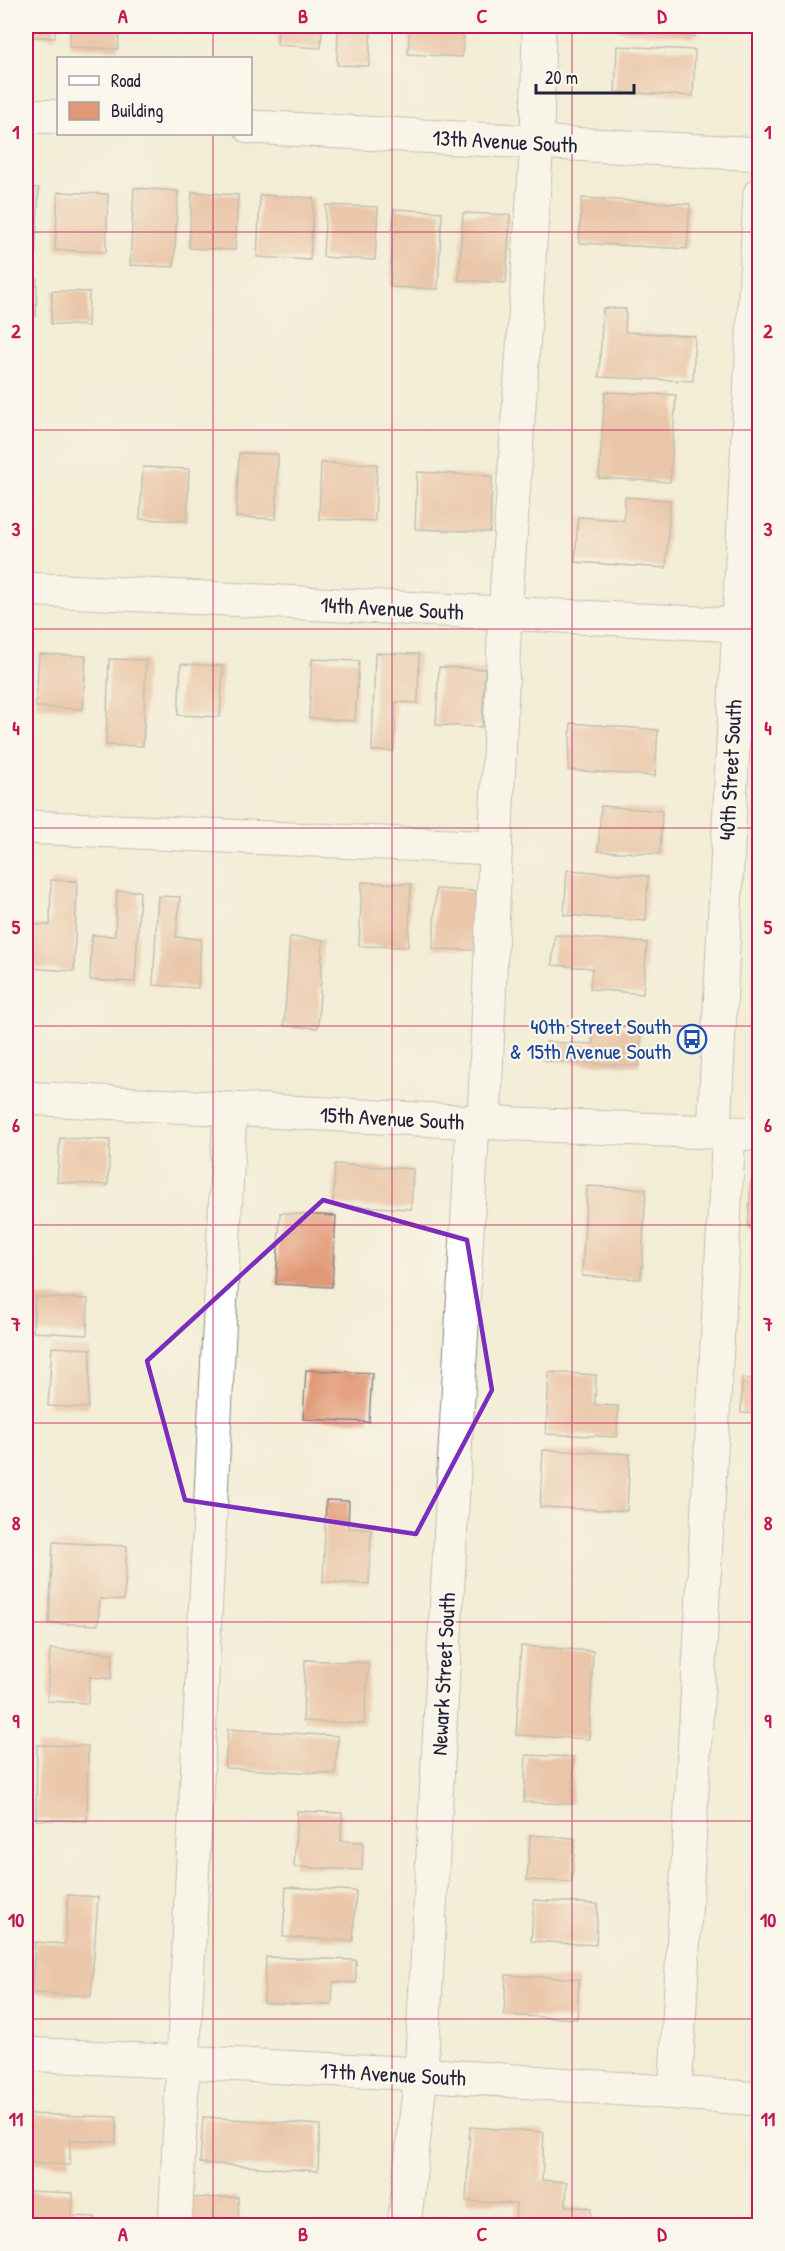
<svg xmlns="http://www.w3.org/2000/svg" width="785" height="2251" font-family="'Patrick Hand',sans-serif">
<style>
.building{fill:#e19875}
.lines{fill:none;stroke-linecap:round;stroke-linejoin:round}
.minor-casing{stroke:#8a8888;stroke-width:35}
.minor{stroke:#fff;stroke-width:33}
.marked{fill:none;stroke:#7b2cbf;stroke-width:4.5;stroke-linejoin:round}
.grid{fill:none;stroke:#c2185b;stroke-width:1.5;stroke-opacity:0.55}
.labels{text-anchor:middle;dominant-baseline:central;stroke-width:4.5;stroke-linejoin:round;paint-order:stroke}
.street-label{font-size:22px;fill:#22223b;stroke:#fbf7ec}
.transit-label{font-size:22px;fill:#164399;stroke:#fbf7ec;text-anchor:end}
.neatline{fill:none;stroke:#c2185b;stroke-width:2}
.grid-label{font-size:20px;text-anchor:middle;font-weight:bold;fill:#c2185b}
</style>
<rect width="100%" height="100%" fill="#fbf7ec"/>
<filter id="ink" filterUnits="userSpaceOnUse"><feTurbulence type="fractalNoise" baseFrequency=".0167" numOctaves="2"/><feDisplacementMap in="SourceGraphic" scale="12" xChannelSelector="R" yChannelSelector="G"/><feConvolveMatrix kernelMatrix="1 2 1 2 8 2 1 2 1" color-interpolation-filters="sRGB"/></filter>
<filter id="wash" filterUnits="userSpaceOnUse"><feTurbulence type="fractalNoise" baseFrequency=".008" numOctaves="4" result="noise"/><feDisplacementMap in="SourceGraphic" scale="24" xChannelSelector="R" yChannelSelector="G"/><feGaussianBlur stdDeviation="1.35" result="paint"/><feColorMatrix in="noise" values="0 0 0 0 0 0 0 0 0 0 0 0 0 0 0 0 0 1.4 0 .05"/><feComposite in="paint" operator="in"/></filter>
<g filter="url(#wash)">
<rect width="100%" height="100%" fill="#f3edd6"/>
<g id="blocks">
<!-- building -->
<g class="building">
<polygon points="26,26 55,26 55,38 26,36"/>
<polygon points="71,26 120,26 118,49 69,47"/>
<polygon points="278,26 322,26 321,48 277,45"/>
<polygon points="338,26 371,26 369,66 337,65"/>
<polygon points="410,26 464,26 462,57 408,54"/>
<polygon points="619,26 696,26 695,37 618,31"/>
<polygon points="617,46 695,50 693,96 615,92"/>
<polygon points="26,187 39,188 35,266 26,265"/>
<polygon points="134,188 178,191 174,267 130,265"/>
<polygon points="58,192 108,194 106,252 55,250"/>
<polygon points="192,192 238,195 235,250 189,248"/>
<polygon points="260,195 314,198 310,260 257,257"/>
<polygon points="582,198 690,204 687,249 579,243"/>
<polygon points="326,205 378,207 375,260 323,257"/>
<polygon points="394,209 442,212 438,289 390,287"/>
<polygon points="463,213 510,215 506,283 459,280"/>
<polygon points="26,279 37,279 36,316 26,315"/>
<polygon points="52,291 89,292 88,326 51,324"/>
<polygon points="603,308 626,309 625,332 695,336 693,381 599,377"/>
<polygon points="605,392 676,395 670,482 599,478"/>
<polygon points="239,453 278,454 276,519 236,517"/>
<polygon points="321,463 377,464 375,521 319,519"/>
<polygon points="143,467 189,469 187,521 140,519"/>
<polygon points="417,472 492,476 490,532 415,529"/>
<polygon points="625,497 670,500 666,568 575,562 578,517 624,520"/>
<polygon points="375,653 419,654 418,703 396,702 394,751 372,751"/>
<polygon points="39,654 86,656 83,709 36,707"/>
<polygon points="109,659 146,660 143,746 106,745"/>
<polygon points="312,659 359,661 355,721 309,718"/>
<polygon points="181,664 223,666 220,717 178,715"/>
<polygon points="439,667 485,669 482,727 436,725"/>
<polygon points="571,723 658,730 655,776 568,770"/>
<polygon points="601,806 662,811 660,854 598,851"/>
<polygon points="567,870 648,876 646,921 564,915"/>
<polygon points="51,880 77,881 74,971 26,968 26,924 50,925"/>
<polygon points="362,882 411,884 408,947 359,946"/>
<polygon points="436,889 478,891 475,950 433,949"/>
<polygon points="117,891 140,891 135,982 90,980 92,935 115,936"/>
<polygon points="158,896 180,897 176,937 201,939 198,988 153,985"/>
<polygon points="555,935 647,943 643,994 590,989 592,968 552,965"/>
<polygon points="290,937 323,940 318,1028 284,1026"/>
<polygon points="594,1025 641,1028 639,1066 546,1061 546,1042 593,1044"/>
<polygon points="60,1138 110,1140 108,1185 57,1182"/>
<polygon points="335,1164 413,1169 411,1209 333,1205"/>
<polygon points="751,1181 760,1182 760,1229 748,1228"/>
<polygon points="587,1186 646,1189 641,1279 582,1276"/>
<polygon points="280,1213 336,1216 332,1287 276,1284"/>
<polygon points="35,1297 88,1299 87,1335 33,1332"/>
<polygon points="52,1347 91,1349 88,1408 48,1406"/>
<polygon points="306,1370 372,1373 369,1422 303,1419"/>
<polygon points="549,1372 596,1375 595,1405 618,1406 617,1437 546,1434"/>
<polygon points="742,1378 760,1380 760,1414 741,1413"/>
<polygon points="543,1450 630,1454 627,1511 540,1507"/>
<polygon points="326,1500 349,1501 348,1528 371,1529 369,1584 323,1582"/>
<polygon points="53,1542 127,1546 124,1600 100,1599 98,1625 49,1623"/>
<polygon points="521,1646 593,1651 589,1739 516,1735"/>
<polygon points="50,1649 113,1653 111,1679 90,1677 88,1703 47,1701"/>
<polygon points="305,1660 369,1663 364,1724 303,1721"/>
<polygon points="228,1729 338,1736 335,1774 225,1768"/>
<polygon points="37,1745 88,1746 87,1821 36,1820"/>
<polygon points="526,1755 574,1757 572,1804 524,1802"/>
<polygon points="297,1811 342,1813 341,1841 363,1842 362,1870 294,1867"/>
<polygon points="530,1835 575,1838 572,1882 527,1880"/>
<polygon points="286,1887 356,1891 353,1941 283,1937"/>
<polygon points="68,1895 98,1897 91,1996 31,1993 35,1942 65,1944"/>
<polygon points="534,1900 598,1904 596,1945 531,1941"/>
<polygon points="266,1957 356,1960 356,1983 333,1982 332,2005 264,2003"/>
<polygon points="506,1975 579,1979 577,2019 504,2015"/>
<polygon points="26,2114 117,2117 116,2142 70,2140 70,2165 26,2163"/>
<polygon points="203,2117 320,2125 318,2171 200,2163"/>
<polygon points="470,2127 544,2132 542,2180 567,2182 566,2206 591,2208 590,2226 515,2226 516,2204 466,2201"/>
<polygon points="27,2191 73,2193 72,2216 95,2217 95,2226 26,2226"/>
<polygon points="238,2197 239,2226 181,2226 181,2198"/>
</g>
</g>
</g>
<g filter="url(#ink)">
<use href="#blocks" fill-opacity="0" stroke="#8a8888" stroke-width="1.5"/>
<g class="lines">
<!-- minor casing -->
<g class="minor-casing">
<g id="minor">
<polyline points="26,115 58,117"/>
<polyline points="250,127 760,154"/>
<polyline points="26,589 758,626"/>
<polyline points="26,827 495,848"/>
<polyline points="26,1098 473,1122 760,1134"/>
<polyline points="484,1122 505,613 537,142 539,26"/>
<polyline points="714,1131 760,194"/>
<polyline points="26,2054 421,2074 760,2099"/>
<polyline points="675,2093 729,1132"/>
<polyline points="175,2226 230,1110"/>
<polyline points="404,2226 421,2074 473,1122"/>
</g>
</g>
<!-- minor -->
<use href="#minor" class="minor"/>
</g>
</g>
<!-- marked area -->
<path d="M0 0H785V2251H0ZM323 1200 467 1240 492 1390 416 1534 185 1500 147 1361Z" fill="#f3edd6" fill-opacity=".55" fill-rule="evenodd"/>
<path class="marked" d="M323 1200 467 1240 492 1390 416 1534 185 1500 147 1361Z"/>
<!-- grid -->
<path class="grid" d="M213 26V58M392 26V2226M572 26V2226M213 134V2226M26 232H760M26 430H760M26 629H760M26 828H760M26 1026H760M26 1225H760M26 1423H760M26 1622H760M26 1821H760M26 2019H760"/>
<!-- icons -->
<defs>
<g id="bus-ring" transform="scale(1.5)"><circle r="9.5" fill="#fbf7ec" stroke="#1a4fb4" stroke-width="1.5"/><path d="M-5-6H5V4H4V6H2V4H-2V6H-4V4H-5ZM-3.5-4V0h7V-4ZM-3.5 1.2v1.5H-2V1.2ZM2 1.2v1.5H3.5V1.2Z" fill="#1a4fb4"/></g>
</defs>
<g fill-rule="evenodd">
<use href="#bus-ring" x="692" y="1039"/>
</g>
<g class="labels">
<!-- street labels -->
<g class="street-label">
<text transform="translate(505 141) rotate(3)">13th Avenue South</text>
<text transform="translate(392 608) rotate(3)">14th Avenue South</text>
<text transform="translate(730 770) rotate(-87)">40th Street South</text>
<text transform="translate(392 1118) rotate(3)">15th Avenue South</text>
<text transform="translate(443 1674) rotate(-87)">Newark Street South</text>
<text transform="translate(393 2074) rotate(3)">17th Avenue South</text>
</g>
<!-- transit labels -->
<g class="transit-label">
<text x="671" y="1026">40th Street South<tspan x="671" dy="25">&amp; 15th Avenue South</tspan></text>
</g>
</g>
<!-- margin -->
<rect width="785" height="2251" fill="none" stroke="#fbf7ec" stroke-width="66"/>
<!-- legend -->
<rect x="57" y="57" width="195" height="78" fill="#fbf7ec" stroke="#a4a2a5" stroke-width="1.5"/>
<rect x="69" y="76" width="30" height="9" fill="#ffffff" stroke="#a4a2a5" stroke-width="1.5"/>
<text x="111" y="87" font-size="18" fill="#22223b">Road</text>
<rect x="69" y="102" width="30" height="18" fill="#e19875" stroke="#a4a2a5" stroke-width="1.5"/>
<text x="111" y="117" font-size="18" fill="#22223b">Building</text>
<!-- scale -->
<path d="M536 84v9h98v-9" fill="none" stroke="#22223b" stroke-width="3"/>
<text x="545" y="84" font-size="18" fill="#22223b" stroke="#fbf7ec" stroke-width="4.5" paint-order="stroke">20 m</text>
<rect x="33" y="33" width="719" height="2185" class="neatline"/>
<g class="grid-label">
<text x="123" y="23">A</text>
<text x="303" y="23">B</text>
<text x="482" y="23">C</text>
<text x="662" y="23">D</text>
<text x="16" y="139">1</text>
<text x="768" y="139">1</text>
<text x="16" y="338">2</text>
<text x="768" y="338">2</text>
<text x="16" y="536">3</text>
<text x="768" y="536">3</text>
<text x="16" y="735">4</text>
<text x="768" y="735">4</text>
<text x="16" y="934">5</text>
<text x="768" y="934">5</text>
<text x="16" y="1132">6</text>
<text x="768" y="1132">6</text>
<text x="16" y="1331">7</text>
<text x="768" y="1331">7</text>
<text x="16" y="1530">8</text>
<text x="768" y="1530">8</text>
<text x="16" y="1728">9</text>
<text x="768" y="1728">9</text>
<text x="16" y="1927">10</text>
<text x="768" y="1927">10</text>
<text x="16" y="2126">11</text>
<text x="768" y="2126">11</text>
<text x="123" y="2241">A</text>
<text x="303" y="2241">B</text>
<text x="482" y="2241">C</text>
<text x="662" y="2241">D</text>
</g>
</svg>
